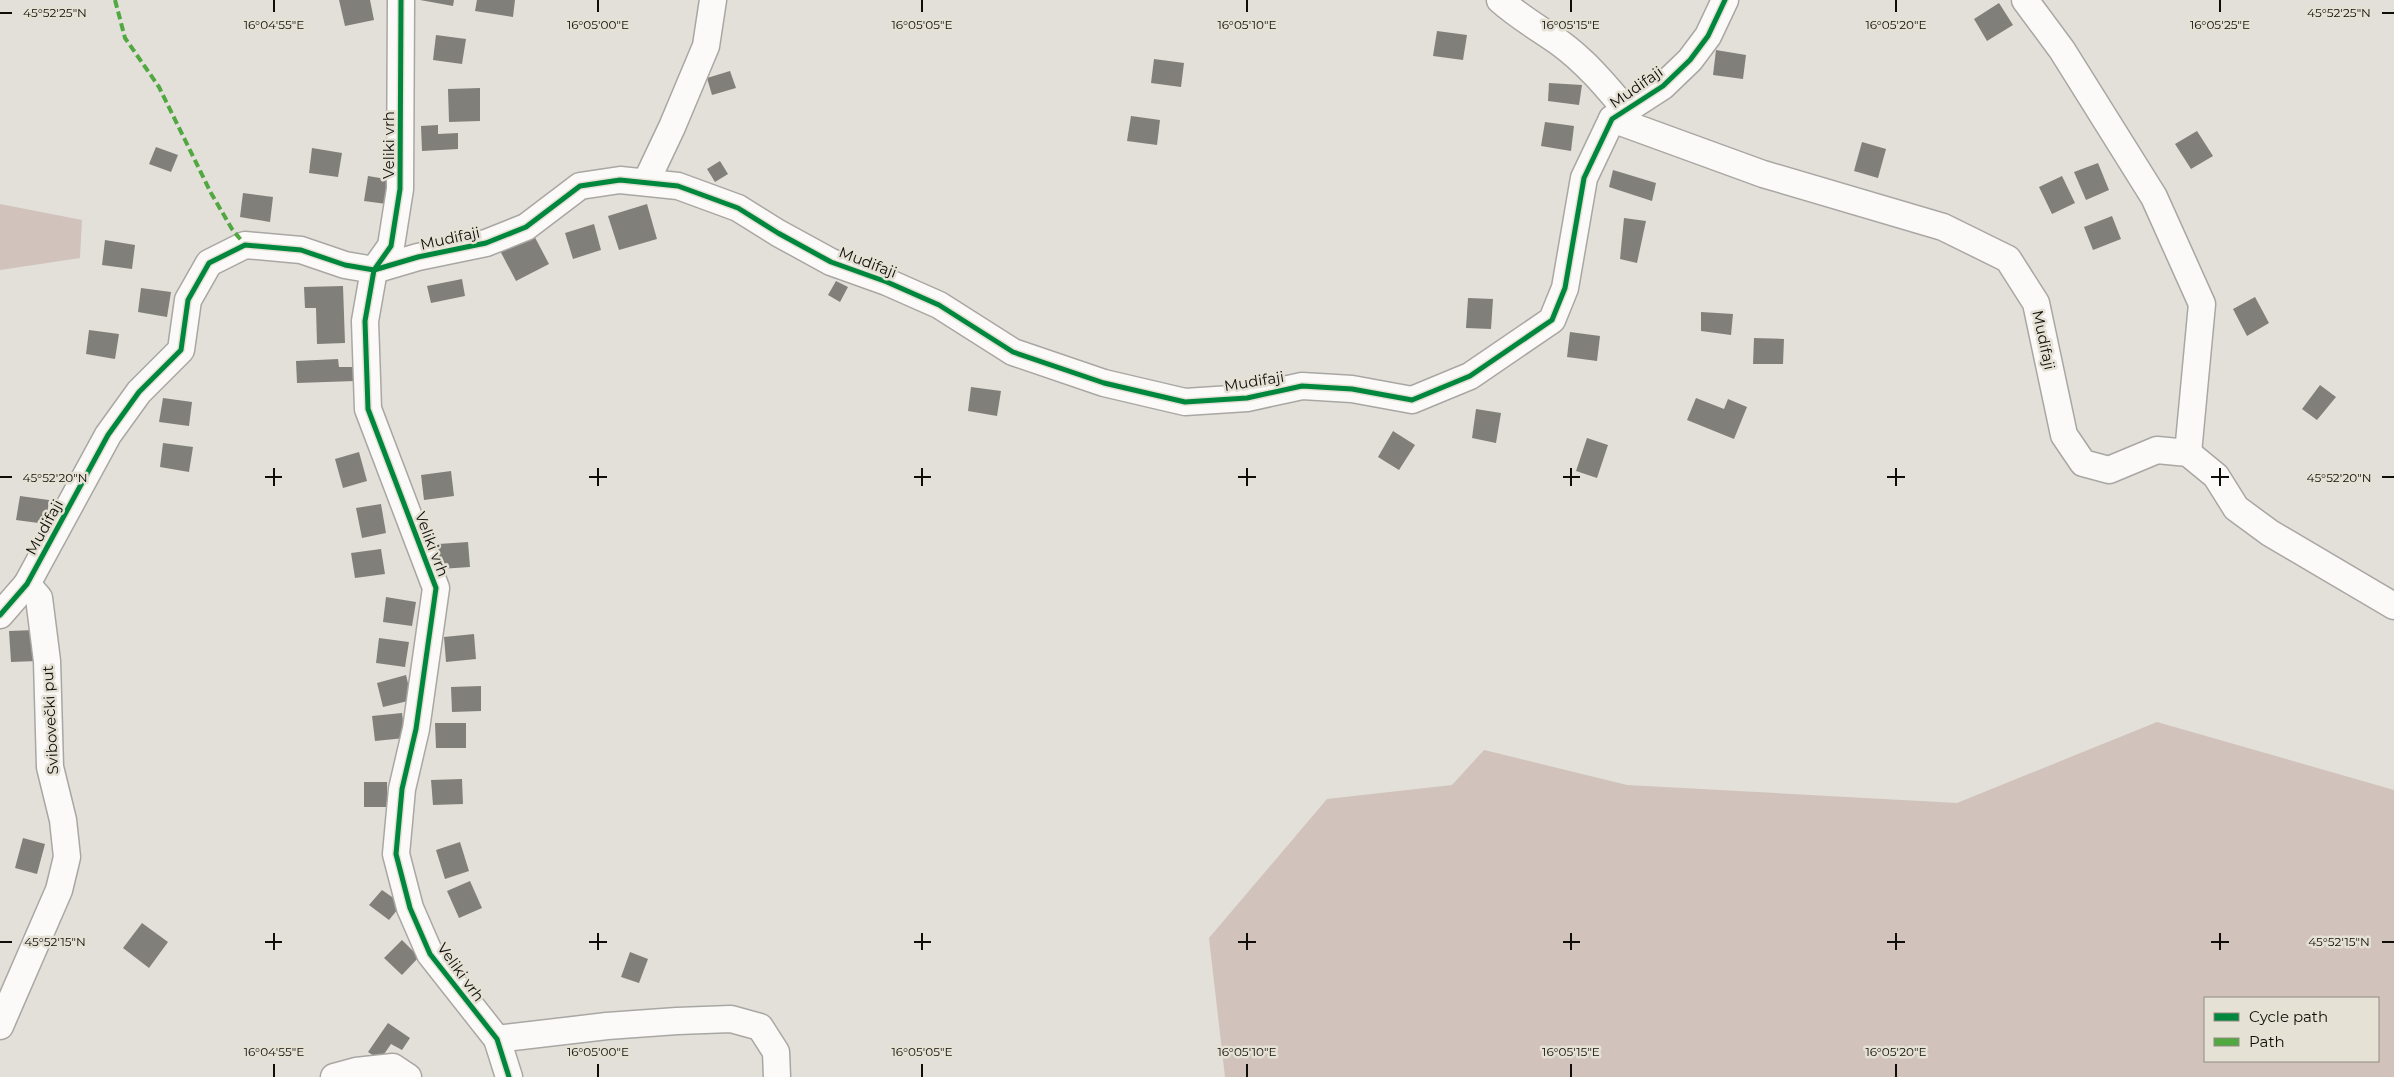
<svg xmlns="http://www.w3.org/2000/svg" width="2394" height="1077" font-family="Montserrat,sans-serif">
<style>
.green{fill:#d1c2bb;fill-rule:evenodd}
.building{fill:#817f7a}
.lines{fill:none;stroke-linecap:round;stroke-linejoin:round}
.minor-casing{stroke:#a9a7a3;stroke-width:29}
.minor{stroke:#fbfaf9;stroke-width:26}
.quiet{stroke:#51a841;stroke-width:4;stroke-dasharray:8 4;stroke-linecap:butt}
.cycleway-casing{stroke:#e6e1d5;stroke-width:8}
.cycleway{stroke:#00873e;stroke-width:5}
.ticks{fill:none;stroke:#0e0d09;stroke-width:2}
.labels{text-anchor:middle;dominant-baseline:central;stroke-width:5;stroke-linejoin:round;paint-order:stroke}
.street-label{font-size:15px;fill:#0e0d09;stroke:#e6e1d5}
.ticks-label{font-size:12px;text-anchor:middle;fill:#0e0d09;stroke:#e6e1d5;stroke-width:5;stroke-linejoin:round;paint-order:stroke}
</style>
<rect width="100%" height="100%" fill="#e2e0d9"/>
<!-- green -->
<g class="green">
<polygon points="0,204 82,220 80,258 0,270"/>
<path d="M2157 722 2394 790V1077H1225L1209 938 1327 799 1452 785 1484 750 1627 785 1957 803ZM2378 998V1061H2205V998Z"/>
</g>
<!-- building -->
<g class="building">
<polygon points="339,0 370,0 374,20 345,26"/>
<polygon points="420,0 454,0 453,6"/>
<polygon points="477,0 515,0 513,17 475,11"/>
<polygon points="1999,3 2013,25 1987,41 1974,19"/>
<polygon points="1437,31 1467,35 1463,60 1433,56"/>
<polygon points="436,35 466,39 462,64 433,60"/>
<polygon points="1716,50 1746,55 1743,79 1713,75"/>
<polygon points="1154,59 1184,63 1181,87 1151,83"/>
<polygon points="730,71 736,88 712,95 707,78"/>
<polygon points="1549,83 1582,85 1579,105 1548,101"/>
<polygon points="480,88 480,121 449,122 448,89"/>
<polygon points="1131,116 1160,120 1157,145 1127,141"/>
<polygon points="1545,122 1574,126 1571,151 1541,146"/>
<polygon points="438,125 438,134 458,133 458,149 422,151 421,126"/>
<polygon points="2197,131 2213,156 2191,169 2175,144"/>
<polygon points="1862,142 1886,149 1878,178 1854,171"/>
<polygon points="156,147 178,155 171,172 149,164"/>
<polygon points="312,148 342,153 338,177 309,173"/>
<polygon points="720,161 728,174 715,182 707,169"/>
<polygon points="2098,163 2109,190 2086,200 2074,172"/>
<polygon points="1613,170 1656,183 1652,201 1609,187"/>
<polygon points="368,176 398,181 394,205 364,201"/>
<polygon points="2062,176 2075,203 2052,214 2039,187"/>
<polygon points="243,193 273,197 270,222 240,217"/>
<polygon points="647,204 657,239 619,250 608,216"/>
<polygon points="2112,216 2121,239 2093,250 2084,227"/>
<polygon points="1624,218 1646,221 1637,263 1620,259"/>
<polygon points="594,224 601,250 573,259 565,233"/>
<polygon points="530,228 549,264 516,281 497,245"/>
<polygon points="105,240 135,245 132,269 102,265"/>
<polygon points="462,279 465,296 431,303 427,286"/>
<polygon points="836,281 848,287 840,302 828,295"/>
<polygon points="343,286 345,343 317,344 316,308 305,308 304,287"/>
<polygon points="141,288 171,292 167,317 138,312"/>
<polygon points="2255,297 2269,323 2247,336 2233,309"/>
<polygon points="1468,298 1493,299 1491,329 1466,328"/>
<polygon points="1701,312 1733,314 1731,335 1701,331"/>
<polygon points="89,330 119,334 115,359 86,354"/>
<polygon points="1570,332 1600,336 1597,361 1567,357"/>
<polygon points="1754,338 1784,339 1783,364 1753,364"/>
<polygon points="338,359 339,367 355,367 355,381 297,383 296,361"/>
<polygon points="2320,385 2336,397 2317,420 2302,409"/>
<polygon points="971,387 1001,391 997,416 968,411"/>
<polygon points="163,398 192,402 189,426 159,422"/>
<polygon points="1696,398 1724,409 1728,399 1747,407 1734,439 1687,420"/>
<polygon points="1476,409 1501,413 1496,443 1472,438"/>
<polygon points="1393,431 1415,445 1399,470 1378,457"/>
<polygon points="1587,438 1608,445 1597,478 1576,471"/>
<polygon points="163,443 193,447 189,472 160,467"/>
<polygon points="359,452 367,481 343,488 335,459"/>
<polygon points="451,471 454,496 424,500 421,475"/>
<polygon points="20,496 49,500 46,524 16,520"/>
<polygon points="381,504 386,533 362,538 356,508"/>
<polygon points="468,542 470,567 440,569 438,544"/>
<polygon points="381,549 385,574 355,578 351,553"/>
<polygon points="386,597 416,602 412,626 383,622"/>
<polygon points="35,630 37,661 11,662 9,631"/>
<polygon points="474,634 476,659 446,662 444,637"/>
<polygon points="379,638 409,642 405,667 376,663"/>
<polygon points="406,675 412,700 383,707 377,683"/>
<polygon points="481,686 481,711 452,712 451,687"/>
<polygon points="402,713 405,738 375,741 372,716"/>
<polygon points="435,723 466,723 466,748 436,748"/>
<polygon points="462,779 463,804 433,805 431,780"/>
<rect x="364" y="782" width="23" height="25"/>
<polygon points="23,838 45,844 37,874 15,868"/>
<polygon points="460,842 469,871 445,879 436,850"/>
<polygon points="470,881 482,908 459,918 447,891"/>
<polygon points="382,890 402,904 389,920 369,905"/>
<polygon points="142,923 168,942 149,968 123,948"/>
<polygon points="402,940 419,957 402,975 384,958"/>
<polygon points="630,952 648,959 639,983 621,977"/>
<polygon points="388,1023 410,1038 402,1050 391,1044 380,1060 368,1052"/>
</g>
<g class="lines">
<!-- minor casing -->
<g class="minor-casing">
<g id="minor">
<polyline points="401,0 400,189 391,246 374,270 365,321 368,409 436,588 416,729 402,789 396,854 410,908 430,954 497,1039 509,1077"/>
<path d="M1500 0C1519 17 1540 29 1560 43 1586 62 1606 86 1626 110"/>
<polyline points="2025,0 2062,50 2154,197 2202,304 2188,453"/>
<polyline points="1612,119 1763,174 1943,227 2008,259 2036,303 2064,435 2083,463 2109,470 2157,450 2188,453 2216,476 2236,508 2270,533 2394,606"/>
<polyline points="646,182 672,127 706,46 713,0"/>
<polyline points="0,615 27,584 108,435 139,392 181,350 188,300 209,263 245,245 301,250 345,265 374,270 418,257 486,243 526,227 580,186 620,180 678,186 738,208 778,233 831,262 887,282 939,305 1013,352 1104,383 1185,402 1247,398 1302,386 1352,389 1412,400 1470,376 1552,320 1565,288 1584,178 1612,119 1663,86 1690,60 1708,36 1725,0"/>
<polyline points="0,1026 59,890 67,857 63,820 50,767 47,661 39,598 27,584"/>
<polyline points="497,1039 607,1026 677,1021 731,1019 760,1027 776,1052 777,1077"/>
<polyline points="334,1077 356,1071 393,1067 408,1077"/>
</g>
</g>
<!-- minor -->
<use href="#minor" class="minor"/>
<!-- quiet -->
<polyline class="quiet" points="115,0 125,38 159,87 211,193 232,229 245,245"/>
<!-- cycleway casing -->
<g class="cycleway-casing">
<g id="cycleway">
<polyline points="401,0 400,189 391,246 374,270 365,321 368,409 436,588 416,729 402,789 396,854 410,908 430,954 497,1039 509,1077"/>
<polyline points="0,615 27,584 108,435 139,392 181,350 188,300 209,263 245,245 301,250 345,265 374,270 418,257 486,243 526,227 580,186 620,180 678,186 738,208 778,233 831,262 887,282 939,305 1013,352 1104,383 1185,402 1247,398 1302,386 1352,389 1412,400 1470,376 1552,320 1565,288 1584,178 1612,119 1663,86 1690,60 1708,36 1725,0"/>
</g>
</g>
<!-- cycleway -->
<use href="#cycleway" class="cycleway"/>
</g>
<!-- ticks -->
<path class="ticks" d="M274 0V12M598 0V12M922 0V12M1247 0V12M1571 0V12M1896 0V12M2220 0V12M0 13H12M2382 13H2394M274 468V486M598 468V486M922 468V486M1247 468V486M1571 468V486M1896 468V486M2220 468V486M0 477H12M265 477H282M589 477H607M914 477H931M1238 477H1256M1563 477H1580M1887 477H1905M2211 477H2229M2382 477H2394M274 933V950M598 933V950M922 933V950M1247 933V950M1571 933V950M1896 933V950M2220 933V950M0 942H12M265 942H282M589 942H607M914 942H931M1238 942H1256M1563 942H1580M1887 942H1905M2211 942H2229M2382 942H2394M274 1064V1077M598 1064V1077M922 1064V1077M1247 1064V1077M1571 1064V1077M1896 1064V1077"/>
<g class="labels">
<!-- street labels -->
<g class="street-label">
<text transform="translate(1636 87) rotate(-35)">Mudifaji</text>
<text transform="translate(388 145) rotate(-90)">Veliki vrh</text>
<text transform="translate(450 238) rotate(-12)">Mudifaji</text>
<text transform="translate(868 262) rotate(21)">Mudifaji</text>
<text transform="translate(2044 340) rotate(78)">Mudifaji</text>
<text transform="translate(1254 381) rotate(-9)">Mudifaji</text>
<text transform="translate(44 527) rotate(-61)">Mudifaji</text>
<text transform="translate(432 544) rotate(69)">Veliki vrh</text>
<text transform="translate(50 720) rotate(-93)">Svibovečki put</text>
<text transform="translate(461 972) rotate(54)">Veliki vrh</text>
</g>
</g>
<g class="ticks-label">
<text x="55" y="17">45°52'25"N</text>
<text x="2339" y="17">45°52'25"N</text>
<text x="274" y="29">16°04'55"E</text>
<text x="598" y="29">16°05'00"E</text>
<text x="922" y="29">16°05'05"E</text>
<text x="1247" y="29">16°05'10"E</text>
<text x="1571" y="29">16°05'15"E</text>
<text x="1896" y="29">16°05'20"E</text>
<text x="2220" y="29">16°05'25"E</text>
<text x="55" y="482">45°52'20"N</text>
<text x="2339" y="482">45°52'20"N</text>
<text x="55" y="946">45°52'15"N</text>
<text x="2339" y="946">45°52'15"N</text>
<text x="274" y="1056">16°04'55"E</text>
<text x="598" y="1056">16°05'00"E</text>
<text x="922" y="1056">16°05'05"E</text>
<text x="1247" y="1056">16°05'10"E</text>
<text x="1571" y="1056">16°05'15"E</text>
<text x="1896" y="1056">16°05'20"E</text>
</g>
<!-- legend -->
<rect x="2204" y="997" width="175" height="65" fill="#e6e1d5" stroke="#908c83"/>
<rect x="2214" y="1013" width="25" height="8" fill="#00873e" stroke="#908c83"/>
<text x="2249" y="1022" font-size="15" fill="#0e0d09">Cycle path</text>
<rect x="2214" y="1038" width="25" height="8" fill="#51a841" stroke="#908c83"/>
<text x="2249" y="1047" font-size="15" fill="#0e0d09">Path</text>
</svg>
